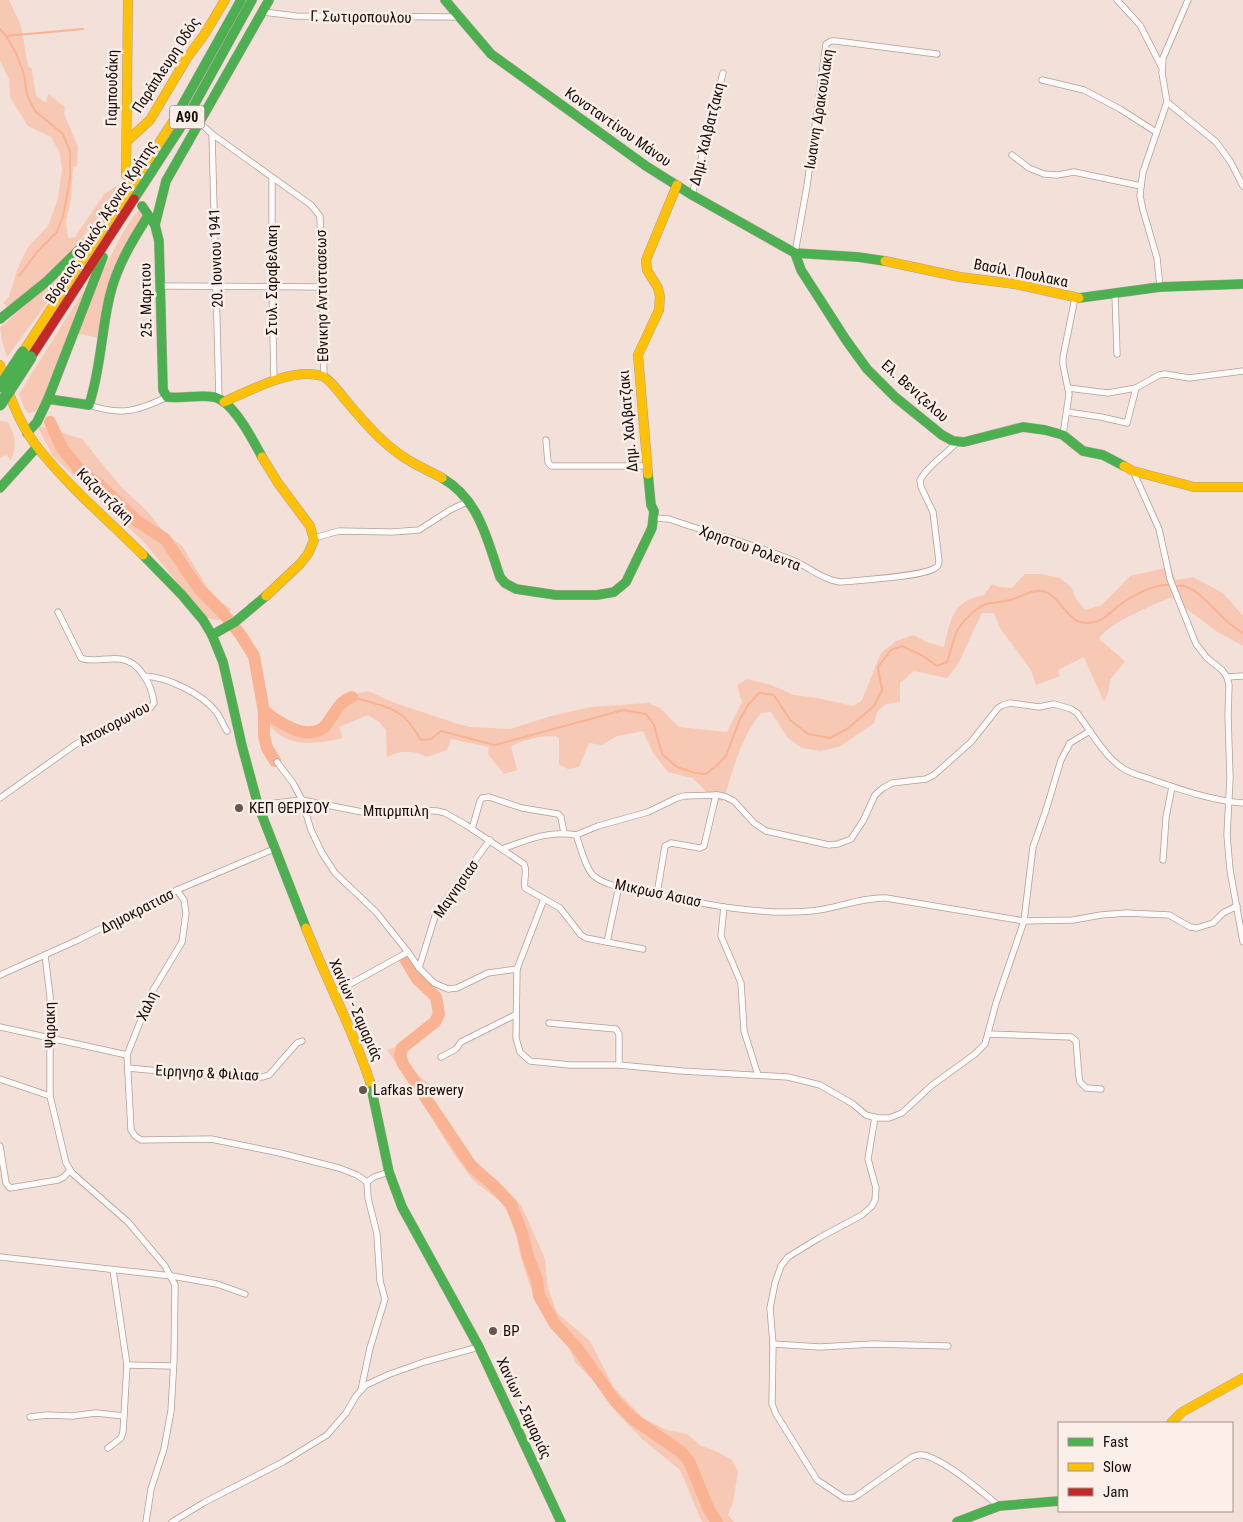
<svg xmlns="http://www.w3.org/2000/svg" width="1243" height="1522" font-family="'Roboto Condensed',sans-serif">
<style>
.green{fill:#f7c8b3}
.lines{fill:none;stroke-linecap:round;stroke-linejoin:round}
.stream{stroke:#f9b292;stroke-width:2}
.river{stroke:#f9b292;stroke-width:12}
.street-casing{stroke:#aea09a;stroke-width:7}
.fast-casing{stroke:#aea09a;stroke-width:10}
.slow-casing{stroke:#aea09a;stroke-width:10}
.jam-casing{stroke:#aea09a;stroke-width:10}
.street{stroke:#fdfaf9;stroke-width:5.5}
.fast{stroke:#4caf50;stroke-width:9}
.slow{stroke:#ffc107;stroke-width:9}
.jam{stroke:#c62828;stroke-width:9}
.fast-bridge-casing{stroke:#aea09a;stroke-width:12;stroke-linecap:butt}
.fast-bridge{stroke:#4caf50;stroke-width:11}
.poi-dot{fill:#645650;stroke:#fceee8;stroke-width:2}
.labels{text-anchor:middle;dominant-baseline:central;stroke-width:5;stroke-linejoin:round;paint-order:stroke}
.shield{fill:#fceee8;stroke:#5c504a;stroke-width:1}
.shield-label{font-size:14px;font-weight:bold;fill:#170c07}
.street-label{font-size:15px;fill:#170c07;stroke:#fceee8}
.poi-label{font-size:15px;fill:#170c07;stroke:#fceee8;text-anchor:start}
</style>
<rect width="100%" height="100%" fill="#f3e0d8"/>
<!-- green -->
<g class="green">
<polygon points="0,0 9,0 21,26 28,66 32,69 36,96 46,103 48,94 65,107 64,114 78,147 77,166 73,167 71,198 66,221 68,238 75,237 105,193 123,182 123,185 65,260 8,307 3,303 9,297 17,270 28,247 48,226 58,199 62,170 60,153 51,137 28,126 10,97 9,79 0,61"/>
<path d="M139 210 143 219 115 264 104 306 99 338 76 333C87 304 99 277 114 250 121 236 128 222 139 210Z"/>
<polygon points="75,261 52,296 7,357 2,341 0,328"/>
<polygon points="86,287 43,399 35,412 28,413 24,407 19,394"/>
<path d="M0 421 8 422C16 437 17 444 11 460L6 455 0 458Z"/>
<path d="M39 426 82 439 121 487 147 511 163 531 182 546 207 587 221 602 231 609C223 622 221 621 207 618L143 541 53 456 39 430Z"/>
<path d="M1170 567 1176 580 1193 577 1223 593 1243 616V646L1216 631 1171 597C1152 606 1109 622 1099 639L1125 661 1110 680 1109 690 1104 702 1084 657 1058 670 1060 676 1036 685 1031 670 1000 628 994 613H982L957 666 947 678 914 671 900 683V702L886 704 877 712 874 723 839 747 820 751 802 748 788 738 771 712 761 713C740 738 733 771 723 801L711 800 702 787 692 778 668 772 653 753 643 731 617 736 602 745 589 743 579 767 568 769 559 764V738L556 736C540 736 526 739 511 746L517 770 504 774 488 754 489 747 451 739 447 750 427 757C414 750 401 750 387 757L386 730 379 722 368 715 339 727 343 738C320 743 297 748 277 733 271 728 267 721 260 716V702L272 708 280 718 289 723 308 728 317 725 324 719 343 697 368 691 395 703 455 723 470 727 510 729 551 716 591 707 648 703 660 708 679 727 727 732 742 702 737 685 747 679 771 685 794 695 817 698 853 706 862 700 881 653 896 641 914 635 926 642 944 647C951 619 952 601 984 595L992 584 999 587 1012 588 1025 574H1041L1060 578 1071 587 1076 599 1085 610 1102 605 1130 576Z"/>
<path d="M420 1032 421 1037 409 1047 406 1058C412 1069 419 1078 430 1084L434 1102 470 1156 510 1193 522 1207 545 1259 548 1288 557 1313 590 1341 614 1388 643 1418 666 1430 687 1434 701 1446 718 1452 732 1460 738 1472 733 1502 728 1515 734 1522H702L680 1470 642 1439 616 1412 597 1384 575 1362 567 1343 550 1327 536 1302 527 1277 520 1255 515 1224 501 1202 474 1181 453 1153 420 1099 387 1050 396 1047Z"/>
</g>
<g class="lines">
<!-- stream -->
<g class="stream">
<polyline points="0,29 6,36 16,53 24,74 27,95 35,111 63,134 70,151 70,179 63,216 57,232 38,251 19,276"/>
<polyline points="6,36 83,29"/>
<path d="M1175 586C1179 586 1184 585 1187 587 1207 595 1221 622 1243 633"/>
<path d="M352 697C368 702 388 705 401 715 410 721 416 732 421 740L431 739 441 731 495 745 623 710 646 714 654 725 662 754 677 767 695 773 706 774 716 766 726 756 740 719 748 705 759 693 774 695 790 720 808 734 830 738 847 729 874 706 882 690 878 667 891 650 902 646 923 656 937 666 947 662C951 652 953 638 958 629 963 621 977 607 986 604 996 602 1006 602 1016 598 1026 594 1038 587 1048 593 1064 602 1069 625 1089 623 1102 622 1109 614 1118 606 1132 596 1152 584 1170 585"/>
</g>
<!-- river -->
<g class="river">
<polyline points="50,422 62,448 81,472 100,485 137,521 165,539 199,589 222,612 240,634 254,656 264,712 264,736 267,748 275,761"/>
<path d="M264 712C280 722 304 741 323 728 328 724 331 717 335 712 340 705 343 700 352 697"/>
<polyline points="405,959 417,979 436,997 439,1014 435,1022 402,1048 400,1055 403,1064 472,1167 491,1183 511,1204 522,1233 529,1259 537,1280 539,1296 555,1324 577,1348 615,1401 632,1418 681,1452 689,1461 709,1510 717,1522"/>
</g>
<!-- street casing -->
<g class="street-casing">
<g id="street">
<polyline points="1117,0 1140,25 1161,66"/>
<polyline points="263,12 296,16 459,17"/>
<polyline points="1042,80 1084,90 1120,109 1156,132"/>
<polyline points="1167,102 1216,142 1230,161 1243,186"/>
<polyline points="199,122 212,134 219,399"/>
<polyline points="212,134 311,205 320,216 324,376"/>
<polyline points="1012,155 1029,168 1044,174 1057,175 1074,172 1141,186"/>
<polyline points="272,178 272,287 274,381"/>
<polyline points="692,195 723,73"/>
<polyline points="795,253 807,186 826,44 831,41 836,41 937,54"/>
<polyline points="160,286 322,287"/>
<polyline points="1160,287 1157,258 1143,210 1140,196 1141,186 1143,172 1167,102 1162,73 1163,58 1188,0"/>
<polyline points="1115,294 1117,354"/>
<polyline points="1068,388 1108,393 1136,388 1159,375 1165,374 1189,378 1243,371"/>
<path d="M89 405C121 416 138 411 167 397"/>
<polyline points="1067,412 1101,417 1127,423 1136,388"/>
<polyline points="1063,435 1069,394 1063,365 1063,357 1075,298"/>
<polyline points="546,440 548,462 551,466 647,466"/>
<polyline points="1133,471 1159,529 1170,579 1196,644 1207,658 1222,670 1227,677 1229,685 1228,715 1230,778 1227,835 1230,870 1243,942"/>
<path d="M654 518 669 519C711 534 754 544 794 561 811 568 821 579 840 582 859 580 922 577 935 568 939 566 938 565 939 561L933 512 921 487 920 480C929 464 946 455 958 441"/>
<polyline points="314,538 339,531 392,532 419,530 450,510 469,501"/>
<path d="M144 676C168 677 203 694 217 713 221 719 223 725 227 731"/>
<polyline points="1227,677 1243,676"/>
<polyline points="277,762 293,783 302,800 311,830 322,853 335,873 376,912 408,952 419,968 434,983 448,989 457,988 488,973 517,969"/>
<path d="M0 798 76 744 137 712 150 708 154 703C152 686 140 661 120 659 108 657 92 663 81 658L58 612"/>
<path d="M258 805 302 800 362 812 377 814 414 810 437 811 445 813 466 825 524 864C528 872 523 880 525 888L560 908 581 935 586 938 643 949"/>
<polyline points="472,829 480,801 482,798 489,797 522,808 558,814 561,817 564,833"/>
<path d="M576 835 598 826 648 812 677 798 684 796 718 795 726 797 734 801 754 823 766 831 829 845 838 844 851 839 863 821 875 795 883 788 892 783 926 779 934 775 971 742 998 708 1003 705 1010 703 1039 707 1054 704 1071 709 1077 713C1090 730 1103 754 1121 767 1130 774 1142 776 1153 780 1182 790 1213 801 1243 803"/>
<path d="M502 849C527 840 550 830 576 835 580 845 586 870 594 876 607 887 629 888 645 892 699 903 756 916 811 911 836 909 861 897 886 898L1024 921 1073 920 1101 915 1126 913 1169 915 1190 927 1197 928 1213 923 1223 913 1237 906"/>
<polyline points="1163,860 1166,817 1172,787"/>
<polyline points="177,890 184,900 186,913 182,942 152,992 127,1055 131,1130 135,1136 141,1140 211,1139 280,1153 339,1168 357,1175 367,1182"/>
<polyline points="657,894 665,846 671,843 700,848 704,846 716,795"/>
<polyline points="544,899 517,969 516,1038 520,1052 530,1061 570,1065 619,1065 682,1071 788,1077 820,1085 853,1104 866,1115 877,1118 889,1118 902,1113 931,1086 975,1054 985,1044 996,1003 1024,921 1033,847 1046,810 1061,760 1070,743 1090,731"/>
<polyline points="724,907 721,936 741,983 744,1031 758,1075"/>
<polyline points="607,942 619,886"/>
<polyline points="45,955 50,996 50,1096 66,1163 72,1173 128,1222 165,1266 175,1285 174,1359 171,1411 164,1449 151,1489 146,1522"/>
<polyline points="419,968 436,913 490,840"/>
<polyline points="0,975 78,940 177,890 274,849"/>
<polyline points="334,993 408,952"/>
<polyline points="549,1023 616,1029 619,1034 619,1065"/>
<polyline points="0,1027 127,1055"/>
<polyline points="988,1034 1071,1037 1076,1041 1079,1077 1080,1082 1086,1088 1101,1089"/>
<polyline points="441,1057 456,1049 461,1042 515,1015"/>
<polyline points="128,1068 203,1075 263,1077 269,1075 297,1043 302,1041"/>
<polyline points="0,1079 50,1096"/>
<path d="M875 1117 868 1159 876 1188 875 1200 872 1206 862 1215 819 1238 788 1257 781 1266 775 1283 770 1308 773 1344 772 1404 776 1414 817 1480 844 1498H853L858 1495 912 1457C916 1455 919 1454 923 1455 944 1459 982 1492 999 1506"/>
<polyline points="0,1146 6,1183 10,1188 58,1180 64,1177 70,1170"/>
<polyline points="0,1257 172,1276 217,1284 245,1294"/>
<polyline points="773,1344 820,1347 873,1344 948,1346"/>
<polyline points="127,1365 173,1366"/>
<polyline points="361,1390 370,1348 385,1299 380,1281 377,1234 368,1198 367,1182 374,1177 389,1172"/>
<polyline points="30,1417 47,1415 72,1416 96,1413 124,1416"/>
<polyline points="108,1448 121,1438 123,1432 127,1365 113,1270"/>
<polyline points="172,1522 205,1502 283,1462 327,1435 346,1413 356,1396 366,1385 390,1374 424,1362 479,1347"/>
</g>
</g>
<!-- fast casing -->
<g class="fast-casing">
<g id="fast">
<polyline points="445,0 491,54 646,166 692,195 795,253 858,257 885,261"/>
<polyline points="174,120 241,0"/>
<polyline points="134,199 188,116 252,0"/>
<path d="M142 206 155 225 159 241 163 390 167 397C183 399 199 394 214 397 233 401 253 440 262 457"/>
<polyline points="155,225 166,181 269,0"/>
<polyline points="795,253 801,270 846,340 867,369 895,397 942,435 953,441 964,442 1023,427 1045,430 1063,435 1083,451 1103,455 1124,466"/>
<polyline points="1079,298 1160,287 1243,284"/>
<polyline points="0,319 46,282 92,237"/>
<path d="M48 399 89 405C101 369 101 332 110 295 117 266 132 241 148 216"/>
<polyline points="27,433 37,422 48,399 103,257"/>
<path d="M442 478C479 499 487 539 500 577L505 583 516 589 556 595H597L614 592 626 582 652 528 654 511 651 505 648 474"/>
<polyline points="0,488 37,447"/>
<polyline points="143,555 182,595 203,620 212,635 223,662 242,746 258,805 306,928"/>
<polyline points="212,635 235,622 266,596"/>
<polyline points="370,1082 389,1172 402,1207 479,1347 561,1522"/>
<polyline points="957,1522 999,1506 1059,1501"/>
</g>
</g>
<!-- slow casing -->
<g class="slow-casing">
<g id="slow">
<polyline points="127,141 150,120 187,58 204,35 225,0"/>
<polyline points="126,175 128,0"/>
<polyline points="885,261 960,277 1015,284 1079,298"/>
<polyline points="23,352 174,120"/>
<path d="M0 365C8 394 19 424 38 448 69 487 108 520 143 555"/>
<path d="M224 402C251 390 292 367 322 376 329 378 342 396 348 403 365 423 383 444 405 458 417 466 430 471 442 478"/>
<polyline points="262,457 278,483 310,526 314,540 308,554 300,564 266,596"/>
<polyline points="1124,466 1133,471 1194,487 1243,487"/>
<polyline points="648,474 638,355 659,310 660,297 658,288 647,270 646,260 677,185"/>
<path d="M306 928C326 980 353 1029 370 1082"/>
<polyline points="1171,1423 1182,1412 1243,1378"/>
</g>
</g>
<!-- jam casing -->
<g class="jam-casing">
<polyline id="jam" points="31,357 134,199"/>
</g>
<!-- street -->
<use href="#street" class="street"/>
<!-- fast -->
<use href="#fast" class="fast"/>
<!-- slow -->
<use href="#slow" class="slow"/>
<!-- jam -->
<use href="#jam" class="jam"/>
<!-- fast-bridge casing -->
<g class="fast-bridge-casing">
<g id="fast-bridge">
<polyline points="0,387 23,352"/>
<polyline points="0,405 31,357"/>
</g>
</g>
<!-- fast-bridge -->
<use href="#fast-bridge" class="fast-bridge"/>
</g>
<!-- markers -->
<g class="poi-dot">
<circle cx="239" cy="808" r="5"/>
<circle cx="363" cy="1090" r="5"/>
<circle cx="493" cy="1331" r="5"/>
</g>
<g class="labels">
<!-- shield labels -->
<rect class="shield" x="169.5" y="105.5" width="35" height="23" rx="4"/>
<g class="shield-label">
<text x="187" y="117">Α90</text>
</g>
<!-- street labels -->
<g class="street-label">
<text transform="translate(361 17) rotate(1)">Γ. Σωτιροπουλου</text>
<text transform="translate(166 65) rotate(-57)">Παράπλευρη Οδός</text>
<text transform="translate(112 88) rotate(-89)">Γιαμπουδάκη</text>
<text transform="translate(819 109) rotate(-81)">Ιωαννη Δρακουλακη</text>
<text transform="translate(618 127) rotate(35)">Κονσταντίνου Μάνου</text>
<text transform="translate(707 134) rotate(-76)">Δημ. Χαλβατζακη</text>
<text transform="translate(101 222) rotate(-57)">Βόρειος Οδικός Άξονας Κρήτης</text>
<text transform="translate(216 258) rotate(-92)">20. Ιουνιου 1941</text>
<text transform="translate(1021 273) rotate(11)">Βασίλ. Πουλακα</text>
<text transform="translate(272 280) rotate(-90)">Στυλ. Σαραβελακη</text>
<text transform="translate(322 296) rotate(-91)">Εθνικησ Αντιστασεωσ</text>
<text transform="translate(146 300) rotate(-91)">25. Μαρτιου</text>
<text transform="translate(915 391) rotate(42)">Ελ. Βενιζελου</text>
<text transform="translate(628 421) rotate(-95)">Δημ. Χαλβατζακι</text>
<text transform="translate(105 496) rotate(44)">Καζαντζάκη</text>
<text transform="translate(750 548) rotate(20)">Χρηστου Ρολεντα</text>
<text transform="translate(114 724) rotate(-28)">Αποκορωνου</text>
<text x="396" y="811">Μπιρμπιλη</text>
<text transform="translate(456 889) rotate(-55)">Μαγνησιασ</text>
<text transform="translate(658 893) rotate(12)">Μικρωσ Ασιασ</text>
<text transform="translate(137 911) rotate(-27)">Δημοκρατιασ</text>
<text transform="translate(147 1006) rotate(-66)">Χαλη</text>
<text transform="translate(356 1010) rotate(66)">Χανίων - Σαμαριάς</text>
<text transform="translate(50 1025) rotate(-91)">Ψαρακη</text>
<text transform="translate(207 1073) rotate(3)">Ειρηνησ &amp; Φιλιασ</text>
<text transform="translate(524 1408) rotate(65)">Χανίων - Σαμαριάς</text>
</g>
<!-- poi labels -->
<g class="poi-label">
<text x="249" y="808">ΚΕΠ ΘΕΡΙΣΟΥ</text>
<text x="373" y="1090">Lafkas Brewery</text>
<text x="503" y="1331">BP</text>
</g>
</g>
<!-- legend -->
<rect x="1058" y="1422" width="175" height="90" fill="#fceee8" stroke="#a0948e"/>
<rect x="1068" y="1438" width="25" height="8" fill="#4caf50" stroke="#a0948e"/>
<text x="1103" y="1447" font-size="15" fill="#170c07">Fast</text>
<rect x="1068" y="1463" width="25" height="8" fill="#ffc107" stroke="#a0948e"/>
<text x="1103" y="1472" font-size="15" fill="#170c07">Slow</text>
<rect x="1068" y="1488" width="25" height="8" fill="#c62828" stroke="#a0948e"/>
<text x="1103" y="1497" font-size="15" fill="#170c07">Jam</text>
</svg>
